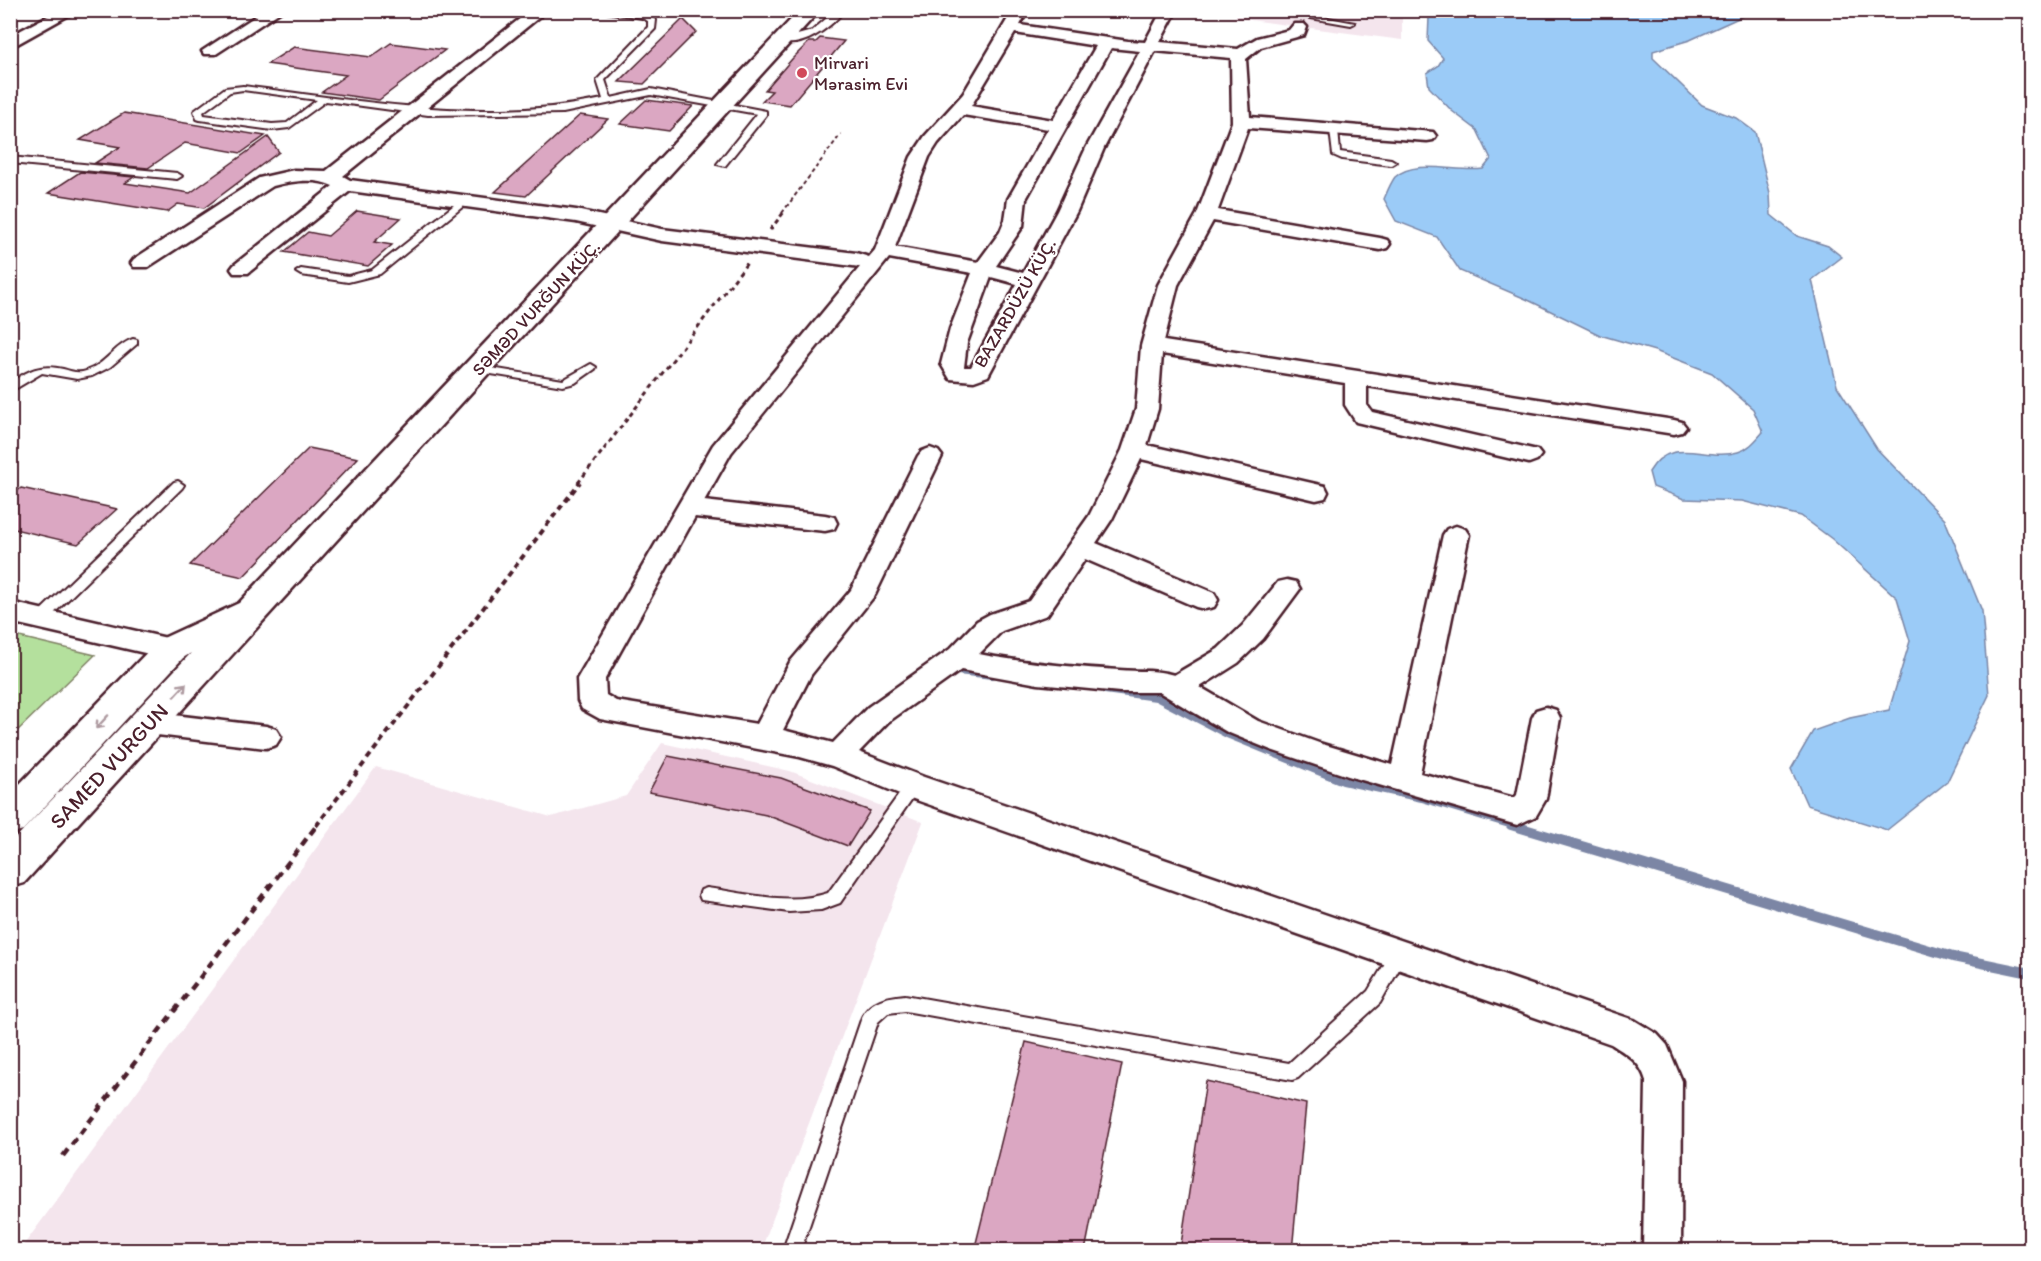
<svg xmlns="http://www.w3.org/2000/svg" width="2041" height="1261" font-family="Itim,sans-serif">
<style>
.built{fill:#f4e5ed}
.green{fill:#b4e09d;stroke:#7f8064;stroke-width:1.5}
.water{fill:#9bcbf7;stroke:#7b86a5;stroke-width:1.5}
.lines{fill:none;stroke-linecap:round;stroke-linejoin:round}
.stream-far1{stroke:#7b86a5;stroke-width:8}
.stream{stroke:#7b86a5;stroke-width:10}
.building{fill:#dba7c2;stroke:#4a1f2b;stroke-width:1.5}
.lane-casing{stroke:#4a1f2b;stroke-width:4}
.street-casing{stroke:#4a1f2b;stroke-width:5}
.secondary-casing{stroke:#4a1f2b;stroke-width:5}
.path-far3{stroke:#4a1f2b;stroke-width:2;stroke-dasharray:4 3;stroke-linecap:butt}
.path-far2{stroke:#4a1f2b;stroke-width:3;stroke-dasharray:4.5 4;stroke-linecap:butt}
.path-far1{stroke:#4a1f2b;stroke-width:4;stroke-dasharray:6 4.5;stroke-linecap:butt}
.path{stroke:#4a1f2b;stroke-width:4.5;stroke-dasharray:8 6;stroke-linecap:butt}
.lane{fill:#fff;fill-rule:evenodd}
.street{fill:#fff;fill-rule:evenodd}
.secondary{fill:#fff;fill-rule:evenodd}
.oneway{stroke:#ae9aa0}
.poi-dot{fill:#d1495b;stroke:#fff;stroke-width:2}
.labels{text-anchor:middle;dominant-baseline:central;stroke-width:4.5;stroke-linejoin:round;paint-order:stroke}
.far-poi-label{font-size:18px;fill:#4a1f2b;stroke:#fff;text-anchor:start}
.far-street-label{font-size:18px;fill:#4a1f2b;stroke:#fff}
.street-label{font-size:22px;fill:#4a1f2b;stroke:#fff}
</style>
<rect width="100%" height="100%" fill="#fff"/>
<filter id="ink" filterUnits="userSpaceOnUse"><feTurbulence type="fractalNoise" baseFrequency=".0167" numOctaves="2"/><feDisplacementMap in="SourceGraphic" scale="12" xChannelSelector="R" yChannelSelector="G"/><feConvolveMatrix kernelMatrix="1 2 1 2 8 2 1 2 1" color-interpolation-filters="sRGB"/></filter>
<g filter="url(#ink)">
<!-- built -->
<g class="built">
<polygon points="1239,10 1326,10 1358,15 1360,11 1402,12 1402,40 1235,18"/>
<polygon points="662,743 790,771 923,822 761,1250 20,1250 376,767 551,817 626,796"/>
</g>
<!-- green -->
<polygon class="green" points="11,635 95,655 11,737 10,635"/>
<!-- water -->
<path class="water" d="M1435 10 1754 11 1690 40 1653 51V58L1702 105 1736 118 1755 132 1770 193 1771 215 1797 236 1828 246 1842 257 1812 280 1837 386 1877 449 1945 520 1982 611 1989 695 1947 782 1887 830 1807 805 1791 769 1813 731 1850 718 1889 710 1910 641 1897 598 1832 539 1801 516 1742 501 1684 499 1653 487 1649 472C1671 434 1705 462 1738 452 1749 449 1756 440 1763 432L1753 409 1712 373 1655 351 1600 335 1526 299 1460 271 1437 237 1396 221 1384 199C1387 192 1391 182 1395 177 1416 158 1457 173 1483 169L1491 159 1477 130 1452 111 1429 87 1427 73 1438 66 1443 58 1428 41 1429 17Z"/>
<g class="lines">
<!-- stream-far1 -->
<g class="stream-far1">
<polyline points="958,671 992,675"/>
<polyline points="1105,690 1156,697 1227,734 1343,781 1422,798 1516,826"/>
</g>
<!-- stream -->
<polyline class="stream" points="1511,825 1953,957 2030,973"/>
</g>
<!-- building -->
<g class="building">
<polygon points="683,19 696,32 644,84 619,82"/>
<polygon points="820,38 844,41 790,105 762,101 772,91 765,90 792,59 809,42 816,42"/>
<polygon points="391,43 445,50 379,100 322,92 346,75 267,64 294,47 371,57"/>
<polygon points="646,100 693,106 669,131 620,124"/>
<polygon points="124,113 265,136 241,153 185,143 148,168 95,163 120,147 80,140"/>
<polygon points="580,115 608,119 526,196 495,192"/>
<polygon points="268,137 279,152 204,208 178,204 167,212 48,193 80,172 134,177 125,183 190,193"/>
<polygon points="357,211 401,218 374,242 392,245 368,266 284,252 308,232 328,236"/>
<polygon points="309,448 358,458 243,577 190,565"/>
<polygon points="21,488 117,509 78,544 10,528 10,497"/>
<polygon points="668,756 781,778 870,811 848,846 766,815 649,792"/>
<polygon points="1026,1042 1122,1064 1085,1251 974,1251"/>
<polygon points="1206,1081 1306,1104 1292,1251 1180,1251"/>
</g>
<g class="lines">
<!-- lane casing -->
<g class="lane-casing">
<g id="lane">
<path d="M594 10 644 14 656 20 655 29 605 80 611 98 651 89 766 111V115L725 166 717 164 757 114 651 95 563 113 428 115 326 101 289 128 272 130 200 120 197 119 194 111 225 88 243 86C362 101 484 124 603 99L597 80 648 27V21L642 18ZM243 90 317 100 287 123 272 124 204 115 203 112 230 92Z"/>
<path d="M836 10 843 12C831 27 799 52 779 40L812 31Z"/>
<polygon points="1265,10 1286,10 1355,23 1351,25"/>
<polygon points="1334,127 1338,130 1340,152 1391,159 1396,162 1391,165 1342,159 1333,155 1330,130"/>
<polygon points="10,157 177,173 182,176 177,179 10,163"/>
<polygon points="463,198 471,200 380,274 348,282 301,275 296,272 301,269 348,276 372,270"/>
<path d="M133 339 137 340V344L110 367 92 376 77 379 42 373 10 392V383C28 370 41 364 63 369 71 371 78 374 86 371 105 365 115 345 133 339Z"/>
<polygon points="591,364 596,367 595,369 575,383 563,386 479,372 473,369 479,366 563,380"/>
<polygon points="178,481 184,485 182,488 45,622 35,622 33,619 35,616 174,482"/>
<path d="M913 780 918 782 920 786 918 790 840 903 821 910 789 912 701 900 699 895 701 890 707 888C746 893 790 906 828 893L908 782Z"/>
<path d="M1399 948 1405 950 1407 955 1380 1003 1298 1078 1292 1080 905 1011 888 1013 878 1022 801 1250H783L862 1017C871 999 887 997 905 995L1289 1063 1368 991 1393 950Z"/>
</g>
</g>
<!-- street casing -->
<g class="street-casing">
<g id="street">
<polygon points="59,10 78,10 10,48 10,36"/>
<polygon points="265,10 283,10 216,54 204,54 202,51"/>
<path d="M531 10H548L343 176 350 180 576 210 662 229 856 253 869 257 875 250 911 157 925 136 963 94 1013 10H1028L1020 25 1128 41 1145 42 1162 10H1177L1160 42 1238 49 1257 38 1289 30 1294 24H1304L1307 27 1304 35 1261 47 1246 59 1250 117 1433 132 1436 136 1433 140 1427 141 1248 128 1218 210 1380 238 1387 240 1390 244 1387 248 1380 250 1213 221 1178 285 1164 341 1674 420 1682 422 1686 427 1682 432 1674 434 1367 386V405L1372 412 1537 450 1541 455 1537 460 1529 463 1356 422 1345 405V383L1162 354 1158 409 1147 445 1316 484 1325 486 1328 492 1325 498 1316 500 1141 459 1112 519 1096 543 1214 593 1218 600 1214 607 1205 609 1196 607 1085 559 1047 615 1002 631 979 654C1025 663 1072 667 1119 670 1139 672 1155 669 1174 675L1218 649 1243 625 1278 582 1287 580 1296 582 1300 589 1263 639 1238 663 1200 687 1258 721 1319 743 1392 765 1443 535 1447 529 1456 526 1465 529 1469 535 1420 773 1514 798 1517 795 1532 718 1536 710 1546 707 1556 710 1560 718 1546 799 1536 816 1517 825 1348 776 1271 750 1227 732 1159 692H1120L1038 684 961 670 888 722 859 752 924 777 1634 1020 1657 1034 1667 1045 1682 1081 1681 1250H1643L1646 1081C1641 1062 1627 1054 1611 1044L902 795 832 766 800 757 600 719 582 709 578 701 577 679 713 445 860 267 662 241 576 222 350 191 248 273H234L231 269 234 265 333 186C315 177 292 181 273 186L148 267H134L131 263 134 259 259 178 294 170 326 171ZM1015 33 1096 46 1053 120 971 106ZM1111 48 1140 51 1086 148 1057 211 1023 273 996 266 1023 226 1026 199ZM1155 51 1231 58 1232 122 1197 214 1158 285 1141 346 1136 409 1122 450 1089 516 1029 601 990 614 977 621 950 649 868 707 833 743 783 730 811 675 875 595 942 456 938 451 930 448 922 451 918 456 851 590 790 662 757 724 616 701 606 695 605 679 695 517 825 531 834 529 837 523 834 517 825 515 704 501 731 453 889 258 972 273 950 329 941 364 950 379 974 381 988 376 1077 211 1104 148ZM963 115 1048 129 1008 199 1005 220 1000 232 978 262 895 247 929 157 938 143ZM991 277 1017 284 971 367H964L967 343Z"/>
<polygon points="10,602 171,639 181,642 185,649 181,656 171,659 10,622"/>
<polygon points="149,712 266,726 276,729 281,737 276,745 266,748 149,734 139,731 135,723 139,715"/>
</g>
</g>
<!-- secondary casing -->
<g class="secondary-casing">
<polygon id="secondary" points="800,10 820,10 24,883 10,887 10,844 191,653 183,658 23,830 10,834 10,794 159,640 239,603"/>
</g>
<!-- path-far3 -->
<polyline class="path-far3" points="782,213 841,134"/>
<!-- path-far2 -->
<g class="path-far2">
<polyline points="770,230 784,212"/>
<polyline points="578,483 747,263"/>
</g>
<!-- path-far1 -->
<polyline class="path-far1" points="316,826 580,482"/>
<!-- path -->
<polyline class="path" points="63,1156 317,825"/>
<!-- lane -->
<use href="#lane" class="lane"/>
<!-- street -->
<use href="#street" class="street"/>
<!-- secondary -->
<use href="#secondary" class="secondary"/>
</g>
<!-- one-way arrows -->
<defs><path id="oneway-shaft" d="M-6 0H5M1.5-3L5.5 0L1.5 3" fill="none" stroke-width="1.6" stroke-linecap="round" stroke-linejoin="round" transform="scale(1.5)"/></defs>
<g class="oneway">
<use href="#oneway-shaft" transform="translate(180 690) rotate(-47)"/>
<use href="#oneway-shaft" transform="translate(102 722) rotate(133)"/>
</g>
</g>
<!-- markers -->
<circle class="poi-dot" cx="802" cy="73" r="6"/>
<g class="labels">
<!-- far-poi labels -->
<g class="far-poi-label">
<text x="814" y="63">Mirvari<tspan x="814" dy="21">Mərasim Evi</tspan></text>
</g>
<!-- far-street labels -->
<g class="far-street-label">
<text transform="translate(1015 303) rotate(-60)">BAZARDÜZÜ KÜÇ.</text>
<text transform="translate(536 308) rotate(-47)">SƏMƏD VURĞUN KÜÇ.</text>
</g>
<!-- street labels -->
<g class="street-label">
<text transform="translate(109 766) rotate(-47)">SAMED VURGUN</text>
</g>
</g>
<!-- margin -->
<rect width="2041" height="1261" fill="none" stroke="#fff" stroke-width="36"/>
<rect x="18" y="18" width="2005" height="1225" fill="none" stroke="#4a1f2b" stroke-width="2" filter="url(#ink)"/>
</svg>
